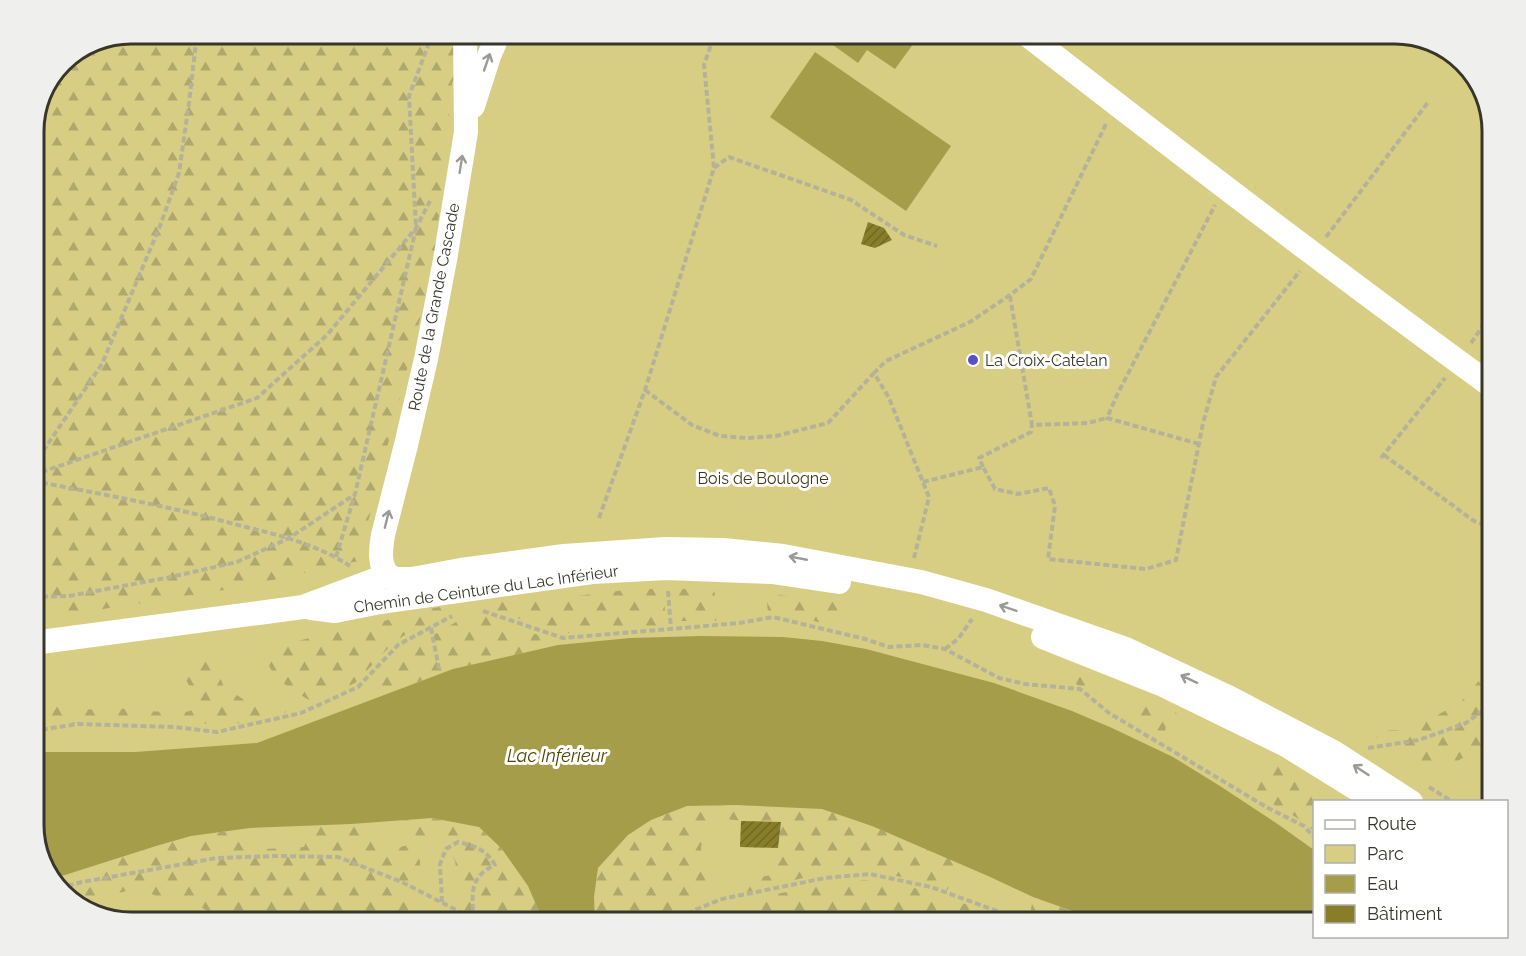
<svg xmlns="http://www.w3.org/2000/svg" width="1526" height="956" font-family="Raleway,sans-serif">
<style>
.green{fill:#d7ce84}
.forest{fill:url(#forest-firs)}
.water{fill:#a69d4b}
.building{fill:url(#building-hatch)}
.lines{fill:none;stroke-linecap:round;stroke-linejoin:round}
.path{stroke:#b5b29a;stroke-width:4;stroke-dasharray:6 3;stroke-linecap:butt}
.minor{stroke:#fff;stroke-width:24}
.oneway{stroke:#9b9a94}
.poi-dot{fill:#5b4fc7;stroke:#fff;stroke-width:2}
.labels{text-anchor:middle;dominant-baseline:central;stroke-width:6;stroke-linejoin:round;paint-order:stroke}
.street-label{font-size:16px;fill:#37362a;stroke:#fff}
.poi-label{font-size:16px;fill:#37362a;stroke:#fff;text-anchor:start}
.park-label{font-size:16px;fill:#3d3915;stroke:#fff}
.water-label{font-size:18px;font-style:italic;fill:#4d4501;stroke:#fff}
.rim{fill:none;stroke:#37362a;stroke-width:3}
</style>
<defs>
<pattern id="forest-firs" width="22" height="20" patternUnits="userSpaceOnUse" patternTransform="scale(1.5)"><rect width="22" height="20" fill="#d7ce84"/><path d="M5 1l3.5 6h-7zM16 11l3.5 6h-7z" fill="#afa86c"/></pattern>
<pattern id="building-hatch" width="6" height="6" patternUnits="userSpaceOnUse" patternTransform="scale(1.5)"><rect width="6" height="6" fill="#887e29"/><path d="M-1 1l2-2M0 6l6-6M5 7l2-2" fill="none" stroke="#706823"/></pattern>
</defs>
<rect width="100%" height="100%" fill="#fbf8d9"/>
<!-- green -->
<polygon class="green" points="130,33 1396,33 1449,49 1480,81 1493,124 1493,801 1314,802 1314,923 130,923 77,907 46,874 33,832 33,124 62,61"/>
<!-- forest -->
<g class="forest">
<polygon points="130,33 473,33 452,83 434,264 358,561 237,588 33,620 33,124 62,61"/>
<polygon points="634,589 663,589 666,622 662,626 633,630 631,627 625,628 623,630 567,633 487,609 483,606 482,603 576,596"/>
<polygon points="675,589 714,589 717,607 716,621 680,621 674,610"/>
<polygon points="766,593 839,603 841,621 839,627 793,616 768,613"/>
<path d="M467 603 466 606 410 632 395 641 355 683 312 702C297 692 274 681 268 663 267 658 267 653 267 648L392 619 401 613Z"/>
<polygon points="477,612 551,640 558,645 453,669 380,696 375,677 402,653 470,614"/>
<polygon points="205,655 217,670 224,687 246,701 284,709 286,712 281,715 246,723 219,724 129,720 33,727 33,704 41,694 51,692 70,704 73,709 118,710 133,706 148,711 182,713 193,710 196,699 181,670 180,660"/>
<polygon points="1493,662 1493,729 1479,748 1451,765 1414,763 1366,730 1398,730 1422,723 1460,703 1483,676"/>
<polygon points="1079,671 1102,680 1099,689 1095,694 1076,684"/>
<path d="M1148 701 1177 713 1166 718 1165 741 1120 717C1125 704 1136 703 1148 701Z"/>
<path d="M1269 760 1339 801 1314 802V831C1295 814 1274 804 1251 794L1257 790Z"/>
<path d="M737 805 822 809 872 826 961 864 954 880 947 890 907 878 865 870 825 872 753 891 723 895 722 887 728 883 771 875 774 863 780 858 778 848 781 823 741 821 713 817 705 821 701 848 704 862 714 868C715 880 715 887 707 896L659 923H595L594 897 598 868 628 835 651 820 687 806Z"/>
<path d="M432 818 479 827 502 849 528 886 544 923H457L461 899 455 861 446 842C427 840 413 841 404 820Z"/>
<path d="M368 823 380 855C391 858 394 851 403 846H409L416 852 420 861V868L414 882V894L406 918 414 923H237L213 916 199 905 182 898 164 900 140 888 83 901 76 900 91 886 89 867 191 836 236 830 245 850 304 847 313 826Z"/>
<polygon points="864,880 927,890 1017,923 757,923 756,905 772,895 829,883"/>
<polygon points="1033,897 1102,922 1101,923 1034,923 1029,921"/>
</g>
<!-- water -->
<g class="water">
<polygon points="831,33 915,33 919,36 895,69 867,50 858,63 826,40"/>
<polygon points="815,52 951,146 906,211 770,117"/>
<polygon points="701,636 783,637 822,641 866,649 994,683 1072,711 1112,728 1173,757 1220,786 1279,825 1314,850 1314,923 1106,923 1033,897 988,876 872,826 822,809 737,805 687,806 651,820 628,835 598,868 594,897 595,923 544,923 528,886 502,849 479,827 432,818 351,824 250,828 191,836 156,846 65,875 49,878 46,874 33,832 33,752 135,752 257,743 453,669 558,645 630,638"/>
</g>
<!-- building -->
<g class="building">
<polygon points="868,222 884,228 892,240 875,248 861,244"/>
<polygon points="741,821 781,822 778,848 740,847"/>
</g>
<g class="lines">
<!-- path -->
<g class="path">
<polyline points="714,168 729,157 851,200 904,235 937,246"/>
<polyline points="1326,237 1429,101"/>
<polyline points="1010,296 1032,425 1088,423 1107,418"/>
<polyline points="1471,343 1493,311"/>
<polyline points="645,390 692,425 720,436 747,438 776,436 828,423 874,373"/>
<polyline points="1199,444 1107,418 1117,395 1215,205"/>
<polyline points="1384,455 1474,521 1493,528"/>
<polyline points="1381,458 1445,378"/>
<polyline points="33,466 102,364 160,226 179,173 189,103 197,33"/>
<polyline points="983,467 979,458 1031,432 1032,425"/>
<polyline points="33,475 257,398 327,335 416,228 430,201"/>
<path d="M33 481C101 494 168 506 234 524 274 534 315 543 350 566"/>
<polyline points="923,482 983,467 995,489 1018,494 1049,488 1055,506 1048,559 1146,569 1176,560 1203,423 1216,377 1300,271"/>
<polyline points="599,518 645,390 714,168 704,65 715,33"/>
<polyline points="336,557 355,494 416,228 409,96 429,43 428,33"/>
<polyline points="914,558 929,497 889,398 874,373 886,361 970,322 1010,295 1031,279 1106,124"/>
<polyline points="668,591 671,629"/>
<polyline points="33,597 69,596 171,577 237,562 289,538 354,495"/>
<polyline points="483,611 563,638 740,623 773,617 865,639 889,647 922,645 945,649 999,678 1025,684 1080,689 1109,713 1268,808 1304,826 1314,837"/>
<polyline points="431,628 439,669"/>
<polyline points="945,649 958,639 972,619"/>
<polyline points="33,731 78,724 174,727 217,732 301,713 358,687 398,645 452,616"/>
<polyline points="1368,748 1419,740 1466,723 1493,703"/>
<polyline points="1429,787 1453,802"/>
<polyline points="59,888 82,882 217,858 275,856 338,857 402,882 460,912 475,923"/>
<path d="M442 902 440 864 446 849 458 842C475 846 486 849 495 865 468 877 472 896 474 921"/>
<polyline points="672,923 697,909 722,899 825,878 870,874 931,887 1030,923"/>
</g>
<!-- minor -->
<g class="minor">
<path d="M1025 33C1179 153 1335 272 1493 387"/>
<polyline points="473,106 489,56 499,33"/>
<path d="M388 575C378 564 381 548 383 535L406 445 426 359 445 260 466 132 465 33"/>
<polyline points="311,608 335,611 380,602 592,572 666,568 772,572 839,582"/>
<polyline points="1043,637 1161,684 1286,745 1378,802"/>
<polyline points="33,643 303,607 388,575 394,579 412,579 461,570 564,556 665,549 723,550 783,556 921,582 986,600 1126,649 1226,696 1335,753 1411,802"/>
</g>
</g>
<!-- one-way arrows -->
<defs><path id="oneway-shaft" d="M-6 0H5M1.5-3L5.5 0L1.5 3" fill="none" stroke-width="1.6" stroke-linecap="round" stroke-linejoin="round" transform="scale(1.5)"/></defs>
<g class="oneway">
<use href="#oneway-shaft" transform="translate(487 62) rotate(-71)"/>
<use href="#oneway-shaft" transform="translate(461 164) rotate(-81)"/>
<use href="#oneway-shaft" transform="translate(387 519) rotate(-76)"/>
<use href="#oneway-shaft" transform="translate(798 558) rotate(-169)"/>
<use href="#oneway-shaft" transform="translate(1008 608) rotate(-161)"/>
<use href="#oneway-shaft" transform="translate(1189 679) rotate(-155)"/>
<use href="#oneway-shaft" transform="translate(1361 770) rotate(-147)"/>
</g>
<!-- markers -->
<circle class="poi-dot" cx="973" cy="360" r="6"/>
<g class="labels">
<!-- street labels -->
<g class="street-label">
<text transform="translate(434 307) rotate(-79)">Route de la Grande Cascade</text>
<text transform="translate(486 589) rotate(-8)">Chemin de Ceinture du Lac Inférieur</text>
</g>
<!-- poi labels -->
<g class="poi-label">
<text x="985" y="360">La Croix-Catelan</text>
</g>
<!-- park labels -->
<g class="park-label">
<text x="763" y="478">Bois de Boulogne</text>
</g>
<!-- water labels -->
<g class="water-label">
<text x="557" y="755">Lac Inférieur</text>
</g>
</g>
<!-- crop -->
<path d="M0 0H1526V956H0ZM131 44H1395A87 87 0 0 1 1482 131V825A87 87 0 0 1 1395 912H131A87 87 0 0 1 44 825V131A87 87 0 0 1 131 44Z" fill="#efefee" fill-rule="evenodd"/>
<path class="rim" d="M131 44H1395A87 87 0 0 1 1482 131V825A87 87 0 0 1 1395 912H131A87 87 0 0 1 44 825V131A87 87 0 0 1 131 44Z"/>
<!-- legend -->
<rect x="1313" y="800" width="195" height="138" fill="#ffffff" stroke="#afafaa" stroke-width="1.5"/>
<rect x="1325" y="820" width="30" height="9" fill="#ffffff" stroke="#afafaa" stroke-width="1.5"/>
<text x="1367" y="830" font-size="18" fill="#37362a">Route</text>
<rect x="1325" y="845" width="30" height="18" fill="#d7ce84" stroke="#afafaa" stroke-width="1.5"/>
<text x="1367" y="860" font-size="18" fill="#37362a">Parc</text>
<rect x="1325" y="875" width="30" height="18" fill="#a69d4b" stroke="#afafaa" stroke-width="1.5"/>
<text x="1367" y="890" font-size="18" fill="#37362a">Eau</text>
<rect x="1325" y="905" width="30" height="18" fill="#887e29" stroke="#afafaa" stroke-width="1.5"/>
<text x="1367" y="920" font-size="18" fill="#37362a">Bâtiment</text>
</svg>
